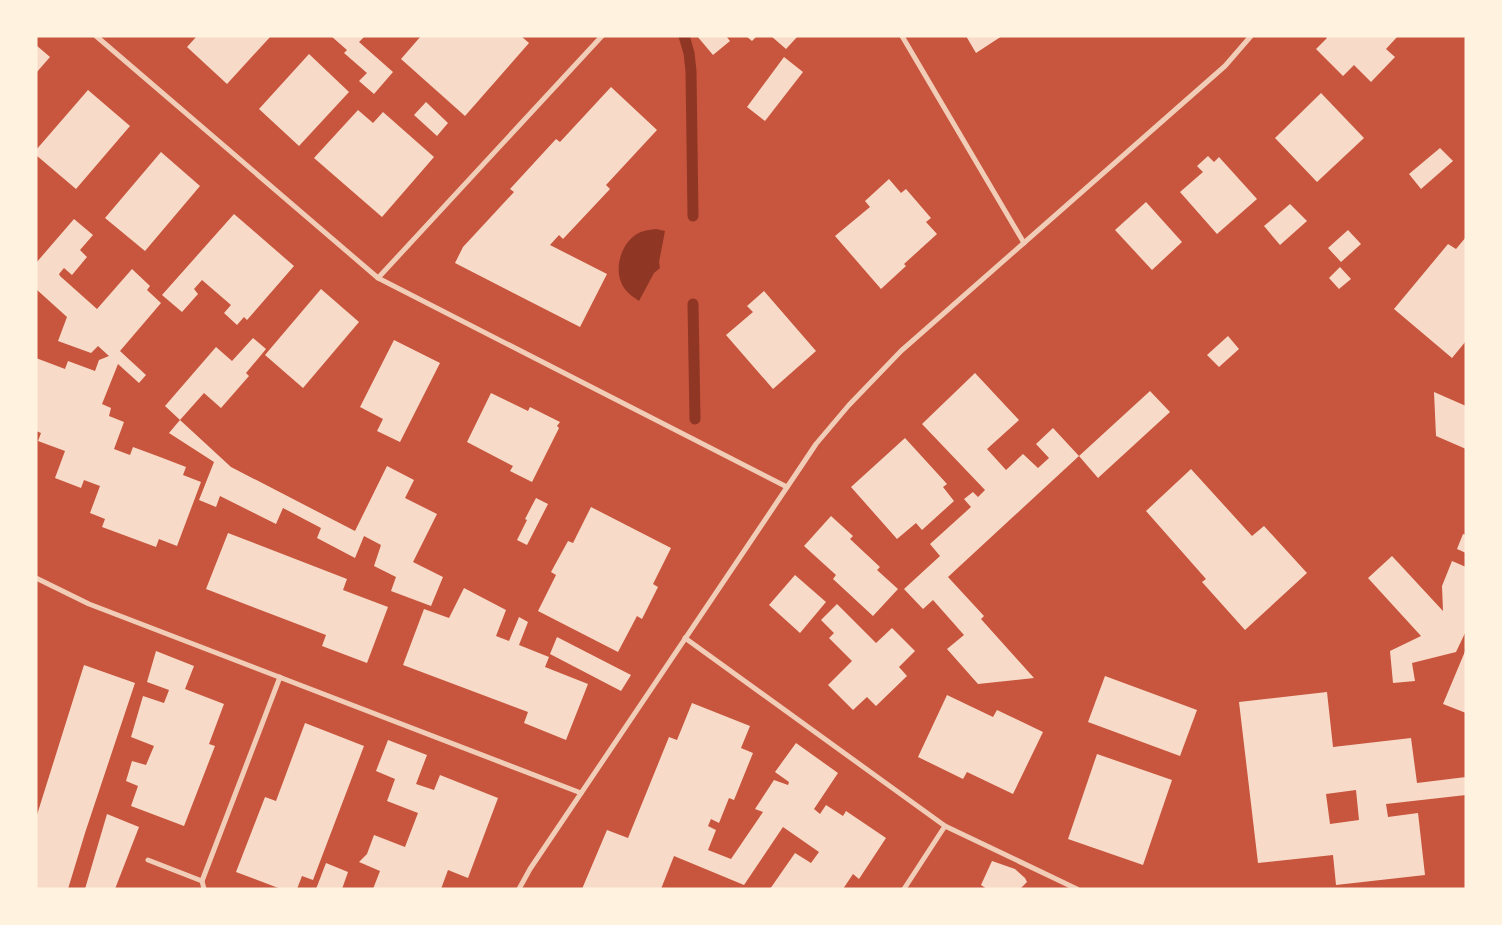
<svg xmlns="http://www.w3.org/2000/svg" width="1502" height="925" font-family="Overpass,sans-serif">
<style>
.water{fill:#8f3625}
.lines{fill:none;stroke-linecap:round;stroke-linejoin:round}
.stream{stroke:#8f3625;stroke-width:11}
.building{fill:#f7dbc8;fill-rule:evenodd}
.minor{stroke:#f1ccb7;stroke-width:5}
</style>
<rect width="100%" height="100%" fill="#c8553d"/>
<!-- water -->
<path class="water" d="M656 229 665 231 659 262 660 268 654 273 639 301C632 296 624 291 621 282 615 267 621 246 634 236 640 231 648 230 656 229Z"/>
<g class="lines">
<!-- stream -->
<g class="stream">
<polyline points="684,36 689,53 691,71 693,216"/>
<polyline points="693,304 695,419"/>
</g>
</g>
<!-- building -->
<g class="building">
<polygon points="197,36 271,36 227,84 187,47"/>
<polygon points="331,36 365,36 359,42 393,72 374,94 359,81 367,73 344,53 347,50"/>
<polygon points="421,36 521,36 529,43 465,116 401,59"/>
<polygon points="697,36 726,36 730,41 713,55"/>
<polygon points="746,36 757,36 752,41"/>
<polygon points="771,36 798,36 786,49"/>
<polygon points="966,36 1002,36 976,53"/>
<polygon points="1325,36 1398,36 1386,49 1395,57 1371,82 1354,65 1343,76 1316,49 1327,38"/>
<polygon points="36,45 50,57 36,73"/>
<polygon points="309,54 349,92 299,146 259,109"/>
<polygon points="784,57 803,72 765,121 747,107"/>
<polygon points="611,87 657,130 606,185 610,189 563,239 559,235 550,245 607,274 580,327 455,263 463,247 514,192 510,189 556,139 560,142"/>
<polygon points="88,90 130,126 76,189 36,155 36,150"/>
<polygon points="1321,93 1364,138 1317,182 1275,138"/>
<polygon points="426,102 448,123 437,136 414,115"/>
<polygon points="358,110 373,123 383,112 434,157 382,217 314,158"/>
<polygon points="1440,148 1453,161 1421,189 1409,174"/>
<polygon points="161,152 200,186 145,251 105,218"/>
<polygon points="1208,156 1214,162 1219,157 1257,199 1217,234 1180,192 1203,172 1197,166"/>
<polygon points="889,179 901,193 906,189 931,218 926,222 937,234 904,264 906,266 881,289 835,236 870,207 865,201"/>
<polygon points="1146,202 1182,242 1152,270 1115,230"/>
<polygon points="1290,204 1307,221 1280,245 1264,226"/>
<polygon points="234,214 294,266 247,320 244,317 237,325 224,313 231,305 202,280 194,289 198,294 182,312 162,295"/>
<polygon points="74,219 93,235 80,250 87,257 72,275 64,268 59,274 60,276 97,309 132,269 150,286 147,290 161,303 120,351 146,375 139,383 118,364 102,404 111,408 109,416 124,422 114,449 130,455 133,447 160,457 186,467 183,475 201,482 177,546 159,539 156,547 102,527 105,519 90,513 100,486 84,480 81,488 55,478 65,451 38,441 41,433 36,431 36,358 65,369 68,361 95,371 99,360 109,356 98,346 91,353 58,341 67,317 36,289 36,263"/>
<polygon points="1348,230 1361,244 1341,262 1328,248"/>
<polygon points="1466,237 1466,341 1452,358 1394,309 1448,244 1456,249"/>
<polygon points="1340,267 1351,279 1339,289 1329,278"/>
<polygon points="321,289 359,322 303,388 265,355"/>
<polygon points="764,291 816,351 773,389 726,335 753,312 747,306"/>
<polygon points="1228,336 1239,349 1219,367 1207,355"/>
<polygon points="253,338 266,349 246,373 249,376 221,408 204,393 180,420 165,406 216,347 232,361"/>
<polygon points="394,340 440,363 400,442 377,431 383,419 360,407"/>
<polygon points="975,373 1019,420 987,449 1006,470 1023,454 1038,468 1049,458 1036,444 1053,428 1079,456 1150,391 1170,412 1098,478 1079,456 948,577 984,616 981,619 1034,678 978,684 947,649 964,635 933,600 923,609 904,589 940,556 930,544 971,507 964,499 973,492 978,497 985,490 922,424"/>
<polygon points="1434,392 1466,406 1466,449 1436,436"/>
<polygon points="491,393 528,411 530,407 560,422 557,426 559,428 532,482 510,471 513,466 467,442"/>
<polygon points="180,420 231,467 355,531 387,466 414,480 405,498 437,514 413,562 443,577 431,606 391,591 396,577 374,566 381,545 364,536 355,558 317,538 321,528 283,508 276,524 220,496 216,507 199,500 214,462 169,433"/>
<polygon points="905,438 947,484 943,487 954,501 922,530 916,523 897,539 851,487"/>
<polygon points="1191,469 1252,536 1264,526 1307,573 1245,630 1202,582 1206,579 1146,511"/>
<polygon points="536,498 548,504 527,545 517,540 527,520 525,519"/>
<polygon points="591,507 671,548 653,584 658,587 642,619 637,616 618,652 538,611 556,575 551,572 568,541 573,543"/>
<polygon points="831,516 853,536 850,539 880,567 877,570 898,589 873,616 833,579 836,575 804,546"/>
<polygon points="228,533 347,579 343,590 388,607 367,663 322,646 326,635 206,589"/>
<polygon points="1463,534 1466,535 1466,553 1457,549"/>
<polygon points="1392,556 1443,611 1442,586 1452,561 1466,567 1466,631 1456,652 1412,663 1415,681 1393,683 1390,651 1421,636 1368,578"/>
<polygon points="795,575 826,602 800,633 769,605"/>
<polygon points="464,588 506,610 496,636 509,641 519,617 528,622 519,645 549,657 545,667 588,684 566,740 524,723 528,712 403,665 424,609 449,618"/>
<polygon points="837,604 876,643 892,628 915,651 899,667 907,676 876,706 867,697 853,710 828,685 852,661 829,638 834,633 821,620"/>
<polygon points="557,637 631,675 621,691 550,654"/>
<polygon points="1466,649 1466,713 1443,704"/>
<polygon points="156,651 194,666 185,689 224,704 209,744 215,746 184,826 131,806 138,786 126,781 132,761 146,765 154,746 131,737 143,696 164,703 169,690 147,682"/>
<polygon points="84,665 135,683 85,833 68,889 36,889 36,818"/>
<polygon points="1105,676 1197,710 1180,756 1088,722"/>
<path d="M1327 692 1333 747 1411 738 1417 783 1466 777V795L1386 804 1388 817 1418 813 1425 875 1336 885 1333 855 1258 863 1239 702ZM1356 790 1359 820 1330 824 1326 794Z"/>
<polygon points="947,695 993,717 997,710 1043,732 1013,794 967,772 963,779 918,757"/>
<polygon points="692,703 750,726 741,748 753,753 734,800 729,798 719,823 711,819 708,826 716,830 708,850 731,859 763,812 755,809 774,780 788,785 789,782 775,772 796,743 838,773 814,809 820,814 826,805 843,816 846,811 886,838 859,879 853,874 843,889 770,889 795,853 811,863 819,852 783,827 744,885 674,856 661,889 582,889 607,830 628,838 669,737 677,740"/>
<polygon points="305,723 364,746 313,880 302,876 297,889 281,889 236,872 265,797 276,801"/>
<polygon points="388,740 427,755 416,784 434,790 440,775 498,798 468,878 448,870 441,889 373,889 380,871 359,862 367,854 374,835 405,847 418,813 387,801 395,779 376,771"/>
<polygon points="1097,754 1172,780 1143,865 1068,839"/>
<polygon points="107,814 139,827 115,889 85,889"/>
<polygon points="992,861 1015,869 1025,878 1027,882 1020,889 987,889 981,885"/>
<polygon points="326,863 348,872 342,889 316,889"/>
</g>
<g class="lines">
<!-- minor -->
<g class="minor">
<polyline points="96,36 378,278 787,487"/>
<polyline points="902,36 1024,243"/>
<polyline points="378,278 602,36"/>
<polyline points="36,578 89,604 581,793"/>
<polyline points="685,638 945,826 1077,889"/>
<polyline points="148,860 202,881"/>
<polyline points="204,889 202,881 280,677"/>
<polyline points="519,889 530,869 802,465 816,444 849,405 901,351 1225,66 1251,36"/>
<polyline points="904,889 945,826"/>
</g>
</g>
<!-- border -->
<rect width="1502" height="925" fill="none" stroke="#fff3e0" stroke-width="75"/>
</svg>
